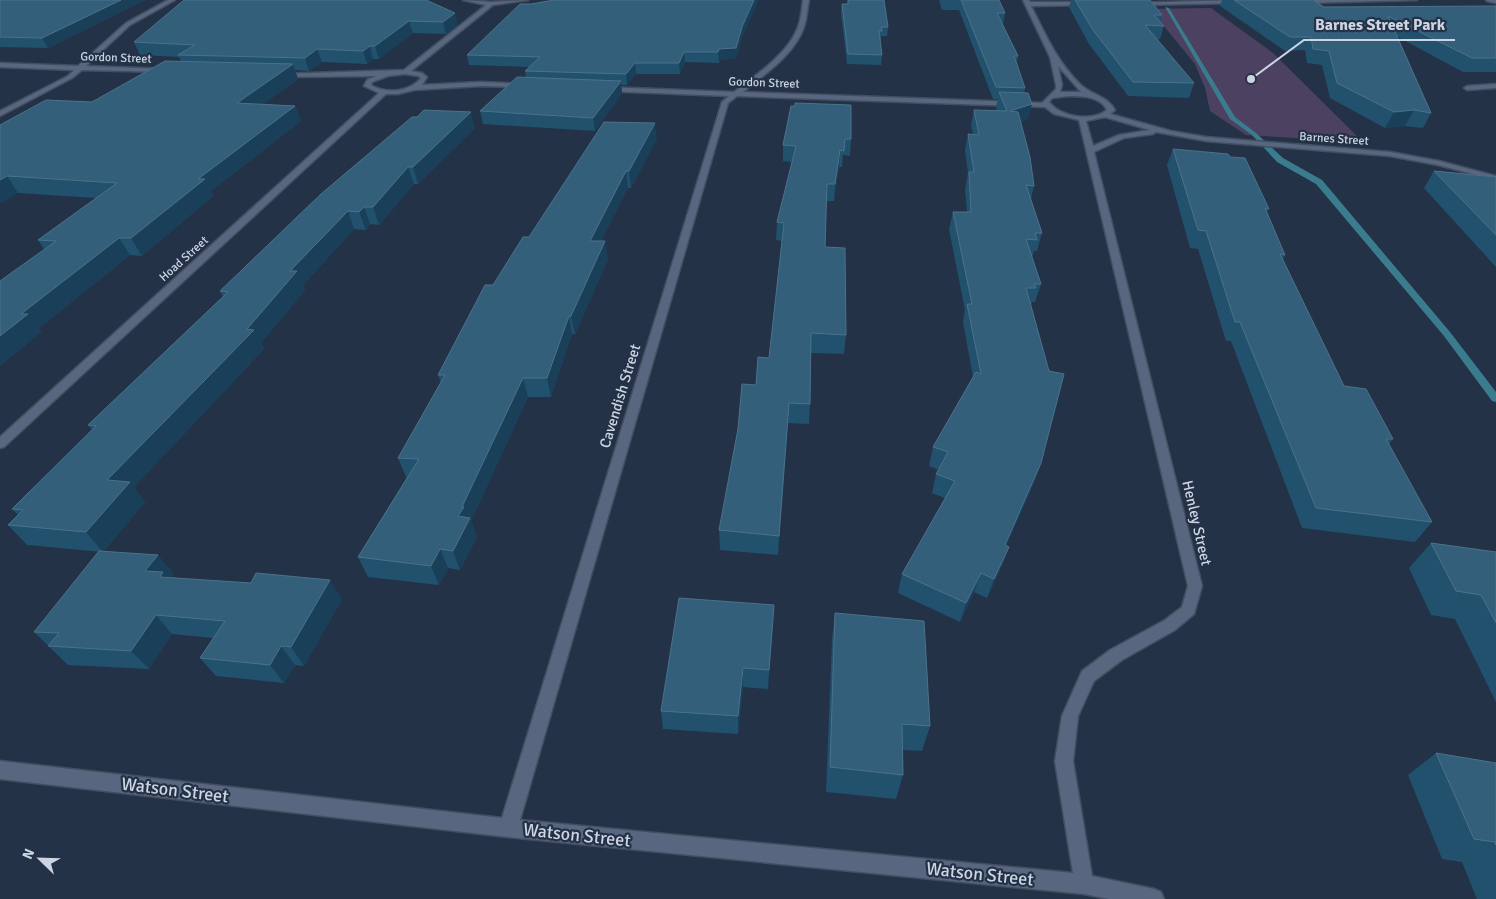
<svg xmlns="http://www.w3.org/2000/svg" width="1496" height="899" font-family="Signika,sans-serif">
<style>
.green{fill:#4d4162}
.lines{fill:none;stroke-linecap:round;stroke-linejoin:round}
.stream{fill:#3a7c8e;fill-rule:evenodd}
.minor-casing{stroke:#434e60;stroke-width:3}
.minor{fill:#58677f;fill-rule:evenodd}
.wall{fill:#21516d}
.shaded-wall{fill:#1a3f58}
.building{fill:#335f7a;stroke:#4c728a}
.labels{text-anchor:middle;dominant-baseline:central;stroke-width:4.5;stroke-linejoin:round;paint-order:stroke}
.far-street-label{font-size:12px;fill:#cdd5e3;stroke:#243247}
.street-label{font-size:15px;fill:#cdd5e3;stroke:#243247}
.near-street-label{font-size:18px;fill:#cdd5e3;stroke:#243247}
.leader{fill:none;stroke:#cdd5e3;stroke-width:2}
.callout-dot{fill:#cdd5e3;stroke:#243247;stroke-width:2}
.callout-label{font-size:16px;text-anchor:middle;font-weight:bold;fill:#cdd5e3;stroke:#243247;stroke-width:4.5;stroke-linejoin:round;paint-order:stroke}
</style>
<rect width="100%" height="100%" fill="#243247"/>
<!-- green -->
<polygon class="green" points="1211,8 1273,53 1363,142 1246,135 1210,111 1205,88 1195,64 1150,9"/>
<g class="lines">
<!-- stream -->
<polygon class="stream" points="1165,7 1169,8 1235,117 1256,133 1283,158 1322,180 1450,332 1496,392 1496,402 1492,401 1444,336 1316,184 1277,162 1252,135 1230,119"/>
<!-- minor casing -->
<g class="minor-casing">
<g id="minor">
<polygon points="168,0 175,0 130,25 86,66 165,69 168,71 167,72 82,70 72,78 0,116 0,111 68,76 74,70 0,67 0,63 78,66 126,23"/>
<path d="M463 0 491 2 528 0 493 5 411 71 422 73 427 77 422 85 481 82 524 84 526 85V87L481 86 414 90 398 94H386L4 447 0 448V437L379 93 364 86 367 80 376 76 280 77 277 75 278 74 404 70 486 5ZM405 74 418 76 421 78C410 92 386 94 371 85L372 82 388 76Z"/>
<path d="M803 0H809C807 9 807 18 804 27 795 54 764 75 743 92L1042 103 1056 89V85L1050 57 1023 0H1029L1030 2H1087L1089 5 1031 6C1046 35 1057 62 1081 85 1092 95 1107 96 1115 110L1110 114 1171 131 1206 137 1390 152 1439 161 1496 176V180L1438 165 1390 156 1206 141 1156 132 1153 134 1124 138 1094 152 1202 586 1194 614 1175 630 1122 660 1094 681 1078 716 1073 761 1092 876 1154 889 1161 892 1164 899H1109L1084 894 508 837 0 779V761L502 818 722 102 729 96 604 91 601 89 604 87 734 92C756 75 788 54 798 27 801 19 802 9 803 0ZM1058 66 1081 92H1060L1062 85ZM737 96 1045 107 1054 114 1079 120 1188 586 1182 607 1165 620 1110 650 1082 671 1062 716 1055 761 1073 873 520 820 728 103ZM1068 96C1082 96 1100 96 1107 110 1092 122 1060 117 1049 102L1052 98ZM1105 117 1150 130 1119 135 1093 146 1086 121Z"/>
<polygon points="1237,0 1239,3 1137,5 1134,3"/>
<polygon points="1297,0 1417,0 1299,3"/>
<polygon points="1486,0 1496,0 1496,3 1487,1"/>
<polygon points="1496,84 1496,88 1467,90 1464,88 1467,86"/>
</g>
</g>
<!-- minor -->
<use href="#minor" class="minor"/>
</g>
<!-- wall -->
<g class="wall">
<polygon points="0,0 145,0 48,48 0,47"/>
<polygon points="426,0 458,25 446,34 413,33 379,59 373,59 367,64 322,62 309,71 295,70 298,79 263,104 295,106 301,121 211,191 213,196 142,256 130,255 38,329 41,332 0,366 44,249 38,240 96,198 18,193 0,203 0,125 92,102 181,61 179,57 140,55 134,42"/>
<polygon points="939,0 999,0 1005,13 1003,24 1002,24 1018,56 1017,63 1025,88 1024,93 1028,119 1020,122 1034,186 1031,199 1042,233 1037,251 1034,251 1032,258 1041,284 1035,302 1032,302 1031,306 1041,463 1034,483 1006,546 1009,547 1002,566 987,598 974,592 960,622 898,593 902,574 945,498 932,493 936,474 939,470 929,466 933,447 973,377 963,322 965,310 949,229 953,212 967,212 965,189 968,173 965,150 968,134 973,134 971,125 974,110 997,111 996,107 998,99 993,99 959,10 942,10"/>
<polygon points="1071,0 1150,0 1162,15 1160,21 1164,26 1160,39 1157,39 1194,83 1189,98 1128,96 1089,44 1069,7"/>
<polygon points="1222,0 1313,0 1324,7 1496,6 1496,72 1463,72 1398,37 1431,113 1423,128 1405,126 1385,128 1330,98 1322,65 1307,63 1305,50 1285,51 1220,6"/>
<polygon points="531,4 742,38 736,58 720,60 719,63 685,62 680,74 636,74 627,85 621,85 622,93 595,131 483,124 480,111 526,78 525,71 529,67 469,65 467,55"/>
<polygon points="842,4 888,27 887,36 881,36 881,40 880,40 882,55 881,65 847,64 841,13"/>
<polygon points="791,106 851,139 850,156 843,155 842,167 839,167 834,201 826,201 825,247 846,335 844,354 811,353 810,404 809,424 788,423 778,555 720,550 719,530 756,385 769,358 782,241 776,240 777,222 792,162 783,161 783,145"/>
<polygon points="475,128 418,184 414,184 379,225 370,224 366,230 354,229 303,285 305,290 261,343 264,349 134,487 145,502 103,552 27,545 8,525 18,515 12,509 92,430 88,425 223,297 220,291 321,194"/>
<polygon points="657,139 631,188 628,188 601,241 608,259 575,334 572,334 551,397 528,397 471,521 477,537 460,570 448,568 439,585 368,577 358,557 407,477 406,477 398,458 441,383 438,375 493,285 529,237"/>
<polygon points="1173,149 1230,157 1269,209 1267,212 1285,255 1283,259 1344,386 1393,439 1389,444 1432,522 1415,542 1302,528 1231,341 1226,341 1198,249 1190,248 1167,165"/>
<polygon points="1434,171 1496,177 1496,267 1424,188"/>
<polygon points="1431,543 1496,552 1496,702 1455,619 1431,615 1409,568"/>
<polygon points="174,574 171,577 342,599 304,666 295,665 284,683 216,676 200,658 213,638 172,634 149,669 68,665 34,632"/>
<polygon points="835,613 930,726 922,751 903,750 903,775 896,799 826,792 832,640"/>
<polygon points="773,624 768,689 743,687 738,734 663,729 661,711"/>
<polygon points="1436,753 1496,763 1496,899 1477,899 1462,862 1442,859 1408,775"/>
</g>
<!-- shaded-wall -->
<g class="shaded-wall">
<polygon points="121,0 145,0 48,48 42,38"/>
<polygon points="754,0 759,0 742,38 736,58 720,60 719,63 718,52 719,49 742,27"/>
<polygon points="455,13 458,25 446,34 443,22"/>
<polygon points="409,21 413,33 379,59 375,46"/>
<polygon points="370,46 373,59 367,64 363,51"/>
<polygon points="317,49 322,62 309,71 305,58"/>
<polygon points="684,52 685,62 680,74 679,63"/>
<polygon points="635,63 636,74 627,85 626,74"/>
<polygon points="293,64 298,79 244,118 237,103"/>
<polygon points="621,81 622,93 595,131 593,118"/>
<polygon points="1032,104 1028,119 1006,127 1010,111"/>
<polygon points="295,106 301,121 211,191 213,196 142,256 131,238 198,179"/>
<polygon points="1414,110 1405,126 1385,128 1394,112"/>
<polygon points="471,112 475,128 418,184 413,167"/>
<polygon points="655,123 657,139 631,188 629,171"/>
<polygon points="840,150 839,167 834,201 835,184"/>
<polygon points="408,167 414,184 379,225 373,207"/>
<polygon points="626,171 628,188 592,258 590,241"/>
<polygon points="7,176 18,193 0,203 0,180"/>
<polygon points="364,207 370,224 366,230 359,212"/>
<polygon points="348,211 354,229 303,285 305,290 261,343 264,349 134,487 145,502 103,552 86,532 107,480 247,329 290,271"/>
<polygon points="119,238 130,255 38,329 41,332 0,366 0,336 21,314"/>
<polygon points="605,241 608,259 575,334 571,316"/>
<polygon points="569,316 572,334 551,397 547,378"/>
<polygon points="523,378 528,397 471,521 477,537 460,570 453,551 458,516 462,507"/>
<polygon points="789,403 788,423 778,555 779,536"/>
<polygon points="1041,463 1034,483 998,564 1005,545"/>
<polygon points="1009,547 1002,566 987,598 994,579"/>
<polygon points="440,549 448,568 439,585 431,566"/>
<polygon points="158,555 174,574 169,580 145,571"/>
<polygon points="981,573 974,592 960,622 966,603"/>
<polygon points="330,580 342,599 304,666 291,647"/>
<polygon points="774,605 773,624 768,689 769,670"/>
<polygon points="156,615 172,634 149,669 131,651"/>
<polygon points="281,646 295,665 284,683 270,665"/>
<polygon points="743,668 743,687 738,734 738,716"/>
</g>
<!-- building -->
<g class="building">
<polygon points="0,0 121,0 42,38 0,37"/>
<polygon points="184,0 426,0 455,13 443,22 409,21 375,46 370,46 363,51 317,49 305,58 178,55 195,45 134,42"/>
<polygon points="554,0 754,0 742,27 736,48 719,49 718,52 684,52 679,63 635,63 626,74 525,71 540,57 467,55 520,4 531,4"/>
<polygon points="848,0 884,0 888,27 881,27 882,31 879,31 882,55 848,54 842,4 848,4"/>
<polygon points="961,0 999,0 1005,13 997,13 1018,56 1014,56 1025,88 996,87"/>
<polygon points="1075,0 1150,0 1162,15 1154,15 1164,26 1145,25 1194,83 1133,82 1093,30"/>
<polygon points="1234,0 1313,0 1324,7 1496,6 1496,58 1472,58 1388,16 1431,113 1414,110 1394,112 1337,83 1329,51 1313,49 1311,37 1290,37"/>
<polygon points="165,61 293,64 237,103 295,106 198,179 205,179 131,238 119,238 21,314 28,314 0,336 0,281 56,241 38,240 117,183 7,176 0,180 0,125 46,100 92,102"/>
<polygon points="517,77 621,81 593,118 480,111"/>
<polygon points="999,92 1028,93 1032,104 1010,111 1018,112 1030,157 1034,186 1026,185 1042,233 1035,233 1037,240 1026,239 1041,284 1034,284 1036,288 1026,288 1049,371 1064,374 1041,463 1005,545 1009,547 994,579 981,573 966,603 902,574 955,481 936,474 948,452 933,447 976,372 981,374 967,304 972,304 953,212 971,212 969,172 974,172 968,134 979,135 974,110 1007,111"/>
<polygon points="795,103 851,105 851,139 845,139 844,151 840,150 835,184 827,184 825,247 845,248 846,335 811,333 810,404 789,403 779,536 719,530 738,429 742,384 756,385 758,357 769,358 784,223 777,222 796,146 783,145 791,106 795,106"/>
<polygon points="424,110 471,112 413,167 408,167 373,207 364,207 359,212 348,211 290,271 297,271 247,329 254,330 107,480 130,482 86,532 8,525 23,510 12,509 96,426 88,425 228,292 220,291 321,194 412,117 417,117"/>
<polygon points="604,122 655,123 629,171 626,171 590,241 605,241 571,316 569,316 547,378 523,378 462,507 464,507 458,516 470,518 453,551 440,549 431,566 358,557 419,459 398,458 445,375 438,375 485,285 493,285 523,237 529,237"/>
<polygon points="1173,149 1228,154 1230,157 1245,158 1269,209 1265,208 1285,255 1280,254 1344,386 1366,389 1393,439 1386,439 1432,522 1316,508 1240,322 1235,322 1206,231 1198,230"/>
<polygon points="1434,171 1496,177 1496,235"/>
<polygon points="1431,543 1496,552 1496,623 1481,595 1456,591"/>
<polygon points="99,551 158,555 145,571 163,572 160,577 251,583 256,573 330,580 291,647 281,646 270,665 200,658 225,621 156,615 131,651 48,646 59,633 34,632"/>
<polygon points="679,598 774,605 769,670 743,668 738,716 661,711"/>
<polygon points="835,613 924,621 930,726 902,724 903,775 830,767"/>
<polygon points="1436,753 1496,763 1496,845 1495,842 1474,839"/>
</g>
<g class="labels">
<!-- far-street labels -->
<g class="far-street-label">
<text transform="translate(116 58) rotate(2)">Gordon Street</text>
<text transform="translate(764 83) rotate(2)">Gordon Street</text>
<text transform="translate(1334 139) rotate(4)">Barnes Street</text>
<text transform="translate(184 259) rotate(-42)">Hoad Street</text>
</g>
<!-- street labels -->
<g class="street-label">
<text transform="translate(620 396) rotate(-73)">Cavendish Street</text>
<text transform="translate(1197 523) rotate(77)">Henley Street</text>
</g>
<!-- near-street labels -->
<g class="near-street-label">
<text transform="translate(175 790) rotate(7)">Watson Street</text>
<text transform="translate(577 835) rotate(6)">Watson Street</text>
<text transform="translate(980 874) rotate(6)">Watson Street</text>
</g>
</g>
<!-- callouts -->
<path class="leader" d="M1251 79L1304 40H1455"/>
<circle class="callout-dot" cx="1251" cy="79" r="5"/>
<g class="callout-label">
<text x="1380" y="30">Barnes Street Park</text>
</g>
<!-- north arrow -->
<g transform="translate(40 859) rotate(293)" stroke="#243247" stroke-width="4" paint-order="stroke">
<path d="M0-4L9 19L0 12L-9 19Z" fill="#cdd5e3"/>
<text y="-8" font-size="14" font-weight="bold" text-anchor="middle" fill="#cdd5e3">N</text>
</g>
</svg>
